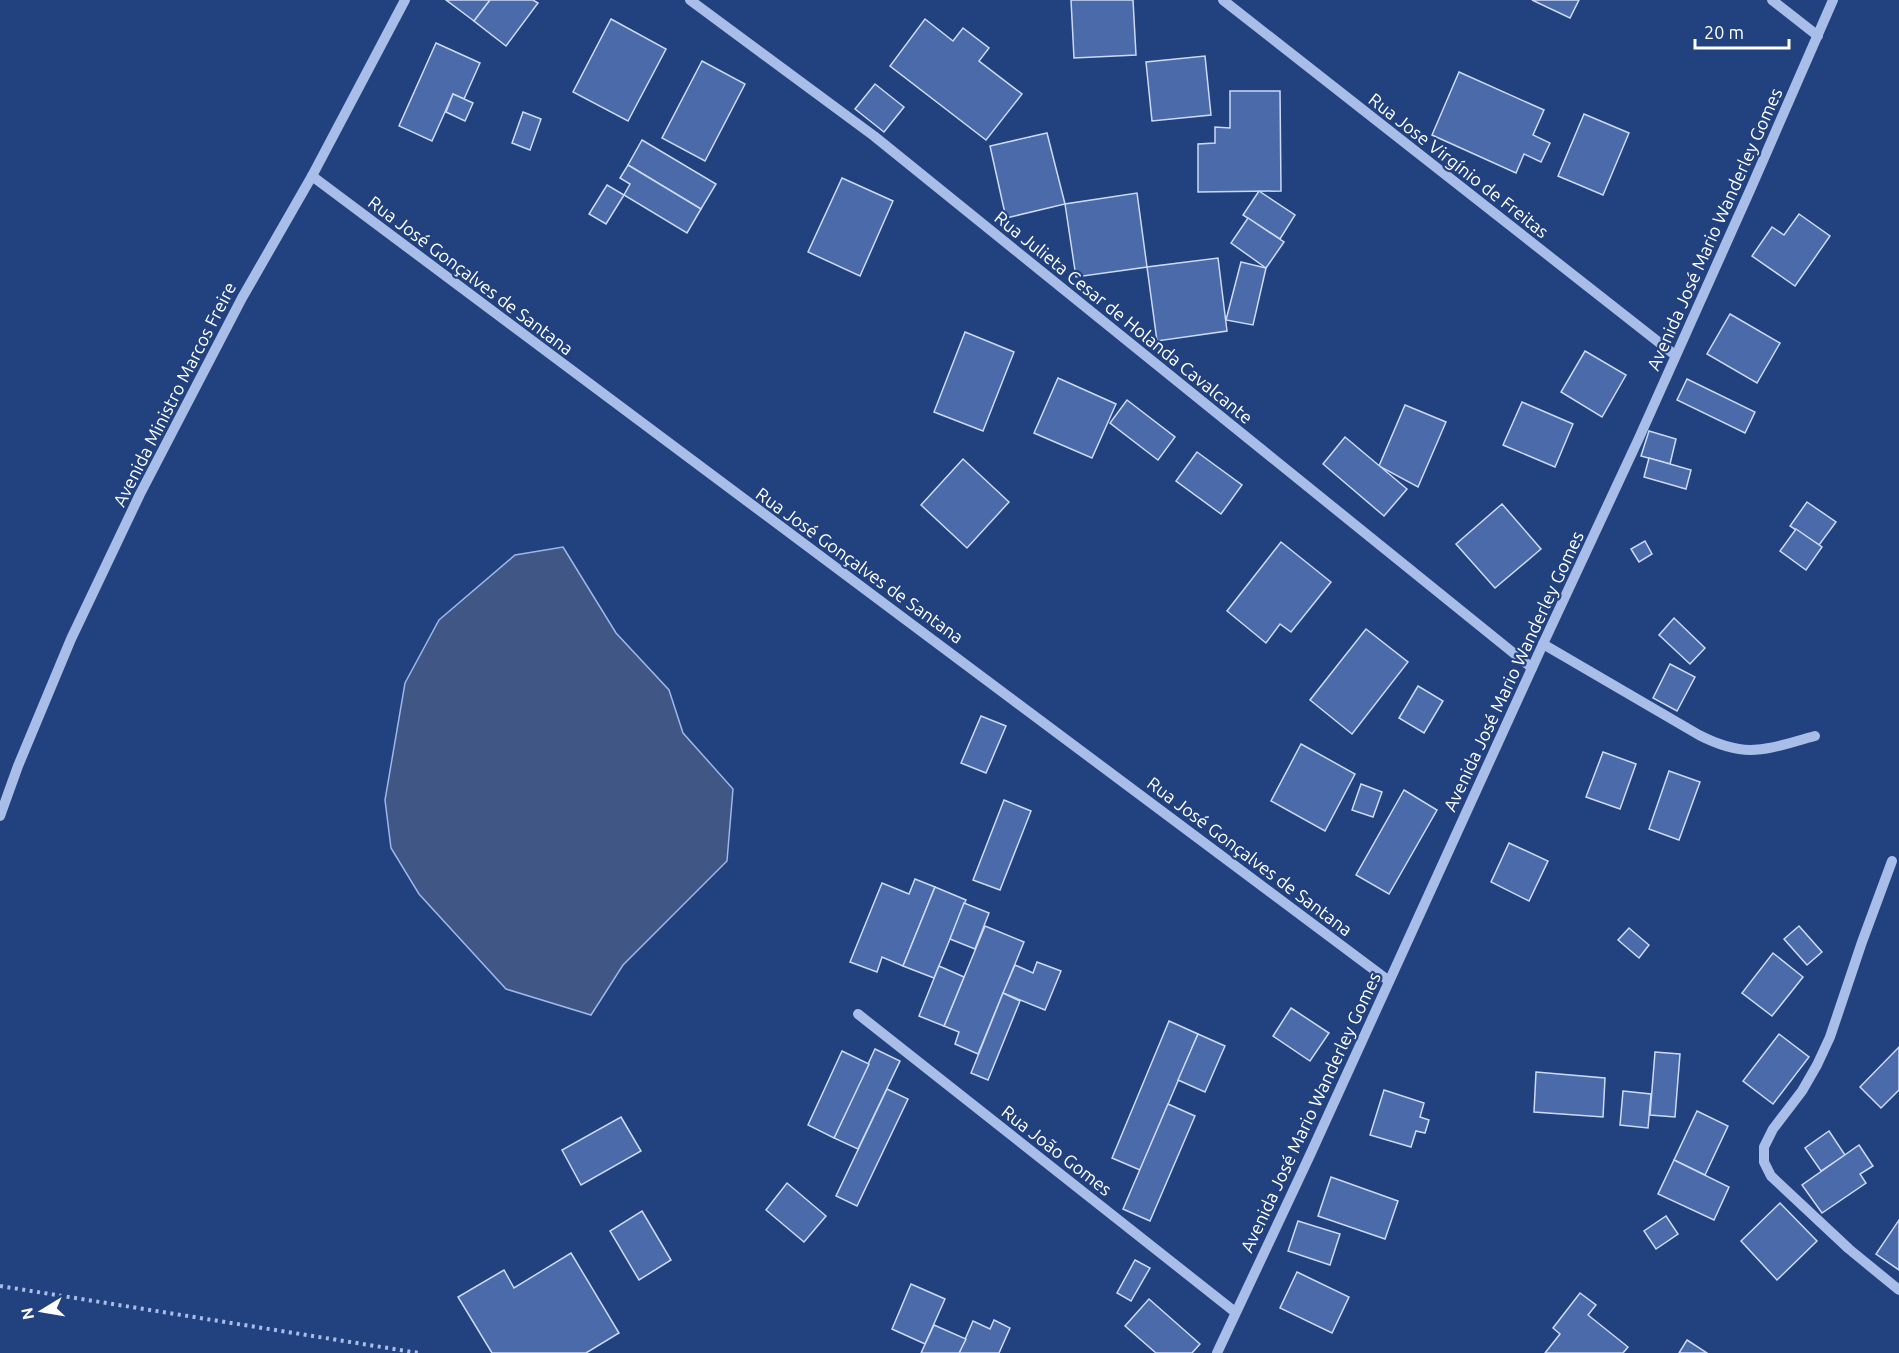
<svg xmlns="http://www.w3.org/2000/svg" width="1899" height="1353" font-family="Ubuntu,sans-serif">
<style>
.water{fill:#405684;stroke:#9cb7e8;stroke-width:1.5}
.building{fill:#4b6aa9;stroke:#ccdaf5;stroke-width:1.5}
.lines{fill:none;stroke-linecap:round;stroke-linejoin:round}
.path{stroke:#a8bde7;stroke-width:4;stroke-dasharray:3 4.5;stroke-linecap:butt}
.minor{stroke:#a8bde7;stroke-width:10}
.labels{text-anchor:middle;dominant-baseline:central;stroke-width:4.5;stroke-linejoin:round;paint-order:stroke}
.street-label{font-size:18px;fill:#fff;stroke:#22417f}
</style>
<rect width="100%" height="100%" fill="#22417f"/>
<!-- water -->
<polygon class="water" points="563,547 616,633 669,690 683,733 733,789 727,861 623,965 591,1015 506,989 419,894 391,848 385,800 405,683 439,620 515,555"/>
<!-- building -->
<g class="building">
<polygon points="446,0 490,0 474,21"/>
<polygon points="490,0 533,0 538,3 506,46 474,21"/>
<polygon points="1071,0 1133,0 1136,55 1074,58"/>
<polygon points="1532,0 1579,0 1570,18"/>
<polygon points="611,19 666,49 628,121 573,92"/>
<polygon points="925,19 953,41 963,28 989,48 979,61 1022,94 986,140 890,66"/>
<polygon points="436,43 480,63 464,99 453,94 432,141 399,126"/>
<polygon points="1205,56 1211,115 1152,121 1146,62"/>
<polygon points="702,61 745,84 705,161 662,138"/>
<polygon points="1459,72 1544,110 1533,135 1550,143 1541,162 1524,154 1516,173 1432,135"/>
<polygon points="875,84 904,107 884,132 855,109"/>
<polygon points="1230,91 1280,91 1281,191 1198,192 1198,144 1215,143 1215,127 1230,128"/>
<polygon points="453,94 473,103 465,121 446,112"/>
<polygon points="523,112 541,119 530,150 512,143"/>
<polygon points="1584,114 1629,133 1603,195 1558,176"/>
<polygon points="1047,133 1065,204 1006,218 990,146"/>
<polygon points="642,140 716,184 701,209 628,165"/>
<polygon points="628,165 701,209 687,233 624,195 630,184 620,178"/>
<polygon points="842,178 893,201 860,276 808,252"/>
<polygon points="607,185 624,195 606,224 589,214"/>
<polygon points="1259,191 1295,215 1280,239 1243,215"/>
<polygon points="1137,193 1147,267 1076,277 1065,204"/>
<polygon points="1799,214 1830,236 1795,286 1752,256 1772,227 1784,235"/>
<polygon points="1248,218 1284,242 1266,268 1231,243"/>
<polygon points="1218,258 1227,331 1157,341 1147,267"/>
<polygon points="1241,262 1266,268 1253,325 1226,320"/>
<polygon points="1730,314 1780,343 1757,383 1707,354"/>
<polygon points="965,332 1014,352 983,431 934,412"/>
<polygon points="1585,351 1626,375 1602,417 1561,392"/>
<polygon points="1058,378 1116,404 1092,458 1034,433"/>
<polygon points="1687,379 1755,412 1745,433 1677,400"/>
<polygon points="1127,400 1175,437 1158,460 1110,423"/>
<polygon points="1522,402 1573,424 1555,467 1503,445"/>
<polygon points="1405,405 1446,422 1418,487 1379,466"/>
<polygon points="1649,431 1676,439 1670,464 1641,456"/>
<polygon points="1345,437 1407,489 1384,516 1323,464"/>
<polygon points="1197,452 1242,485 1221,514 1176,481"/>
<polygon points="1649,458 1691,470 1686,489 1644,477"/>
<polygon points="963,459 1009,502 967,548 921,505"/>
<polygon points="1807,502 1836,522 1819,545 1790,526"/>
<polygon points="1502,504 1541,549 1495,588 1456,544"/>
<polygon points="1796,529 1822,547 1806,570 1780,551"/>
<polygon points="1645,541 1652,554 1639,562 1631,549"/>
<polygon points="1281,542 1331,582 1291,632 1280,624 1266,643 1227,611"/>
<polygon points="1674,618 1705,648 1690,664 1659,635"/>
<polygon points="1366,629 1408,662 1352,734 1310,700"/>
<polygon points="1670,664 1695,677 1677,711 1653,698"/>
<polygon points="1418,686 1443,701 1424,733 1399,718"/>
<polygon points="981,716 1006,726 986,773 961,763"/>
<polygon points="1301,744 1355,774 1325,831 1271,801"/>
<polygon points="1603,752 1636,764 1620,809 1586,797"/>
<polygon points="1669,771 1700,782 1679,840 1649,829"/>
<polygon points="1361,784 1382,792 1373,817 1352,810"/>
<polygon points="1404,790 1437,810 1389,894 1356,875"/>
<polygon points="1004,800 1031,811 1000,890 973,880"/>
<polygon points="1509,843 1548,861 1529,901 1491,882"/>
<polygon points="915,879 935,887 903,966 882,957 877,972 850,962 882,883 909,894"/>
<polygon points="935,887 966,900 934,978 903,966"/>
<polygon points="964,903 989,913 975,949 950,939"/>
<polygon points="985,926 1024,942 978,1054 955,1044 959,1032 944,1026"/>
<polygon points="1799,926 1822,952 1807,965 1784,939"/>
<polygon points="1629,928 1649,945 1639,958 1618,940"/>
<polygon points="1773,953 1803,977 1772,1016 1742,993"/>
<polygon points="1037,962 1061,971 1045,1010 1003,993 1015,965 1033,973"/>
<polygon points="939,966 964,977 944,1026 919,1016"/>
<polygon points="1003,993 1020,1001 988,1080 971,1073"/>
<polygon points="1291,1008 1329,1033 1310,1061 1273,1036"/>
<polygon points="1169,1021 1198,1034 1140,1170 1112,1158"/>
<polygon points="1198,1034 1225,1046 1205,1092 1178,1080"/>
<polygon points="1779,1034 1809,1057 1773,1104 1743,1081"/>
<polygon points="1899,1047 1899,1090 1881,1108 1860,1087"/>
<polygon points="875,1049 900,1061 858,1149 834,1138"/>
<polygon points="842,1051 869,1064 834,1138 808,1125"/>
<polygon points="1655,1052 1680,1054 1675,1117 1650,1115"/>
<polygon points="1536,1072 1605,1078 1603,1117 1534,1112"/>
<polygon points="887,1089 908,1099 857,1206 836,1196"/>
<polygon points="1384,1090 1424,1103 1420,1117 1429,1120 1425,1133 1416,1131 1411,1147 1370,1135"/>
<polygon points="1623,1091 1651,1094 1648,1128 1620,1125"/>
<polygon points="1168,1104 1195,1116 1150,1221 1123,1209"/>
<polygon points="1697,1111 1728,1126 1705,1175 1674,1160"/>
<polygon points="621,1117 641,1151 581,1185 562,1150"/>
<polygon points="1829,1131 1845,1155 1821,1171 1805,1148"/>
<polygon points="1859,1145 1873,1166 1860,1174 1866,1183 1822,1213 1802,1185"/>
<polygon points="1674,1160 1729,1187 1714,1220 1658,1194"/>
<polygon points="1331,1177 1398,1201 1385,1239 1318,1216"/>
<polygon points="787,1183 826,1216 804,1242 766,1210"/>
<polygon points="1780,1203 1817,1241 1777,1280 1741,1241"/>
<polygon points="642,1211 671,1260 639,1280 610,1231"/>
<polygon points="1666,1216 1678,1234 1656,1249 1644,1231"/>
<polygon points="1899,1220 1899,1270 1876,1254"/>
<polygon points="1298,1221 1340,1234 1330,1265 1288,1251"/>
<polygon points="571,1253 619,1333 586,1353 492,1353 458,1297 504,1270 514,1288"/>
<polygon points="1135,1260 1150,1268 1131,1301 1117,1293"/>
<polygon points="1297,1272 1349,1297 1332,1333 1280,1308"/>
<polygon points="911,1284 945,1299 925,1344 892,1329"/>
<polygon points="1580,1293 1596,1305 1588,1315 1628,1347 1623,1353 1545,1353 1560,1334 1553,1328"/>
<polygon points="1149,1299 1200,1344 1192,1353 1156,1353 1125,1326"/>
<polygon points="994,1320 1010,1328 999,1353 959,1353 973,1321 990,1329"/>
<polygon points="934,1325 966,1339 959,1353 921,1353"/>
<polygon points="1687,1340 1707,1353 1679,1353"/>
</g>
<g class="lines">
<!-- path -->
<polyline class="path" points="0,1286 419,1353"/>
<!-- minor -->
<g class="minor">
<polyline points="690,0 874,136 1532,668"/>
<polyline points="1223,0 1675,355"/>
<polyline points="1772,0 1818,36"/>
<path d="M312 176C670 445 1031 711 1389 981"/>
<path d="M1543 644 1699 735C1748 760 1766 749 1815 736"/>
<polyline points="0,816 18,766 71,639 140,494 242,298 312,176 405,0"/>
<polyline points="1892,861 1862,942 1830,1037 1817,1065 1802,1091 1773,1129 1764,1147 1764,1162 1771,1176 1849,1249 1899,1290"/>
<polyline points="858,1014 1235,1312"/>
<polyline points="1217,1353 1310,1155 1543,644 1639,438 1751,188 1833,0"/>
</g>
</g>
<g class="labels">
<!-- street labels -->
<g class="street-label">
<text transform="translate(1459 165) rotate(38)">Rua Jose Virgínio de Freitas</text>
<text transform="translate(1714 229) rotate(-66)">Avenida José Mario Wanderley Gomes</text>
<text transform="translate(471 275) rotate(37)">Rua José Gonçalves de Santana</text>
<text transform="translate(1124 317) rotate(39)">Rua Julieta Cesar de Holanda Cavalcante</text>
<text transform="translate(174 394) rotate(-63)">Avenida Ministro Marcos Freire</text>
<text transform="translate(860 565) rotate(36)">Rua José Gonçalves de Santana</text>
<text transform="translate(1513 671) rotate(-65)">Avenida José Mario Wanderley Gomes</text>
<text transform="translate(1250 856) rotate(37)">Rua José Gonçalves de Santana</text>
<text transform="translate(1310 1112) rotate(-65)">Avenida José Mario Wanderley Gomes</text>
<text transform="translate(1057 1150) rotate(38)">Rua João Gomes</text>
</g>
</g>
<!-- north arrow -->
<g transform="translate(42 1311) rotate(259)" stroke="#22417f" stroke-width="4.5" paint-order="stroke">
<path d="M0-4.5L10 22L0 15L-10 22Z" fill="#ffffff"/>
<text y="-9" font-size="16" font-weight="bold" text-anchor="middle" fill="#ffffff">N</text>
</g>
<!-- scale -->
<path d="M1695 39v9h94v-9" fill="none" stroke="#ffffff" stroke-width="3"/>
<text x="1704" y="39" font-size="18" fill="#ffffff" stroke="#22417f" stroke-width="4.5" paint-order="stroke">20 m</text>
</svg>
